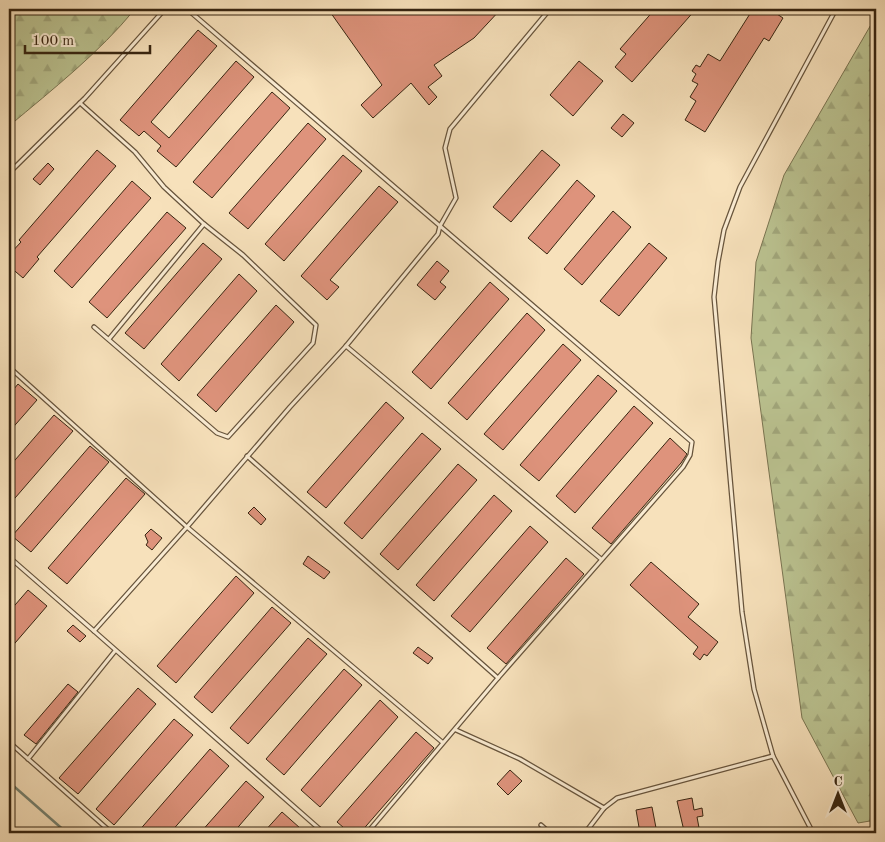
<svg xmlns="http://www.w3.org/2000/svg" width="885" height="842" font-family="'Old Standard TT',serif">
<style>
.forest{fill:url(#forest-firs);stroke:#797451}
.lines{fill:none;stroke-linecap:round;stroke-linejoin:round}
.stream{stroke:#748170;stroke-width:2.5}
.building{fill:#de937c;stroke:#372511}
.lane-casing{stroke:#67543c;stroke-width:5.5}
.lane{stroke:#faecd3;stroke-width:3}
</style>
<defs>
<pattern id="forest-firs" width="22" height="20" patternUnits="userSpaceOnUse" patternTransform="scale(1.25)"><rect width="22" height="20" fill="#bbc391"/><path d="M5 1l3.5 6h-7zM16 11l3.5 6h-7z" fill="#a1a77c"/></pattern>
</defs>
<rect width="100%" height="100%" fill="#f7e1bb"/>
<filter id="stains"><feTurbulence type="fractalNoise" baseFrequency=".004" numOctaves="4"/><feColorMatrix values="0 0 0 0 .2 0 0 0 0 .09 0 0 0 0 .02 0 0 0 .5 -.17"/></filter>
<radialGradient id="worn" r=".72"><stop offset=".6" stop-color="#630" stop-opacity="0"/><stop offset="1" stop-color="#630" stop-opacity=".3"/></radialGradient>
<!-- forest -->
<g class="forest">
<path d="M9 9H135C99 53 53 89 9 126Z"/>
<polygon points="876,9 876,820 858,823 802,718 751,338 756,262 784,175 876,16"/>
</g>
<g class="lines">
<!-- stream -->
<polyline class="stream" points="9,782 67,833"/>
</g>
<!-- building -->
<g class="building">
<polygon points="328,9 501,9 474,38 434,65 442,76 428,87 437,97 429,105 411,83 373,118 361,105 382,85"/>
<polygon points="655,9 696,9 632,82 615,67 626,54 620,49"/>
<polygon points="753,9 780,9 777,14 783,18 769,41 764,38 705,132 685,120 696,101 690,97 698,84 692,81 696,74 692,71 696,65 700,67 708,54 720,61"/>
<polygon points="198,30 217,46 151,122 169,138 236,61 254,77 176,167 157,151 161,146 144,131 139,136 120,120"/>
<polygon points="579,61 603,81 573,116 550,95"/>
<polygon points="272,92 290,108 212,198 193,182"/>
<polygon points="623,114 634,123 622,137 611,128"/>
<polygon points="308,123 326,139 248,229 229,213"/>
<polygon points="97,150 116,166 37,257 39,259 23,278 9,266 9,255 21,242 19,240"/>
<polygon points="542,150 560,165 511,222 493,207"/>
<polygon points="343,155 362,171 284,261 265,244"/>
<polygon points="48,163 54,169 40,185 33,179"/>
<polygon points="577,180 595,196 547,254 528,238"/>
<polygon points="132,181 151,198 72,288 54,271"/>
<polygon points="379,186 398,202 330,280 339,287 327,300 301,276"/>
<polygon points="613,211 631,227 582,285 564,269"/>
<polygon points="167,212 186,228 107,318 89,302"/>
<polygon points="203,243 222,259 144,349 125,333"/>
<polygon points="649,243 667,258 619,316 600,301"/>
<polygon points="437,261 449,271 440,282 446,287 435,300 417,285"/>
<polygon points="239,274 257,291 179,381 161,364"/>
<polygon points="490,282 509,299 431,389 412,372"/>
<polygon points="276,305 294,322 216,412 197,395"/>
<polygon points="527,313 545,330 467,420 448,403"/>
<polygon points="563,344 581,360 503,450 484,434"/>
<polygon points="598,375 617,391 539,481 520,465"/>
<polygon points="18,384 37,400 9,432 9,395"/>
<polygon points="386,402 404,418 326,508 307,492"/>
<polygon points="634,406 653,423 575,513 556,496"/>
<polygon points="54,415 73,431 9,505 9,467"/>
<polygon points="422,433 441,449 362,539 344,523"/>
<polygon points="670,438 687,454 681,463 611,544 592,528"/>
<polygon points="90,446 109,462 31,552 12,536"/>
<polygon points="458,464 477,480 398,570 380,554"/>
<polygon points="126,478 145,494 67,584 48,568"/>
<polygon points="494,495 512,511 434,601 416,585"/>
<polygon points="254,507 266,519 261,525 248,513"/>
<polygon points="530,526 548,542 470,632 451,616"/>
<polygon points="151,529 162,538 152,550 146,545 148,542 145,535"/>
<polygon points="308,556 330,572 324,579 303,564"/>
<polygon points="566,558 584,574 506,664 487,648"/>
<polygon points="651,562 699,604 688,617 718,642 707,656 704,654 700,660 693,654 698,647 630,585"/>
<polygon points="236,576 254,593 176,683 157,666"/>
<polygon points="28,590 47,606 9,650 9,612"/>
<polygon points="272,607 291,623 212,713 194,697"/>
<polygon points="73,625 86,636 80,642 67,631"/>
<polygon points="308,638 327,654 248,744 230,728"/>
<polygon points="418,647 433,658 428,664 413,653"/>
<polygon points="344,669 362,685 284,775 266,759"/>
<polygon points="68,684 78,692 36,744 24,735"/>
<polygon points="138,688 156,704 78,794 59,778"/>
<polygon points="380,700 398,717 320,807 301,790"/>
<polygon points="174,719 193,735 114,825 96,809"/>
<polygon points="416,732 434,748 360,833 350,833 337,822"/>
<polygon points="210,749 229,766 170,833 137,833"/>
<polygon points="510,770 522,781 508,795 497,784"/>
<polygon points="246,781 264,797 233,833 200,833"/>
<polygon points="692,798 694,810 702,808 703,816 697,817 700,833 693,833 692,829 684,831 677,801"/>
<polygon points="652,807 657,833 640,833 636,810"/>
<polygon points="282,812 300,828 296,833 263,833"/>
</g>
<g class="lines">
<!-- lane casing -->
<g class="lane-casing">
<g id="lane">
<polyline points="187,9 692,442 690,455 683,467 498,678 367,833"/>
<polyline points="80,103 135,152 164,187 204,224 243,255 316,325 313,343 228,437 217,433 94,327"/>
<polyline points="9,173 85,98 165,9"/>
<polyline points="109,339 204,224"/>
<polyline points="346,346 601,559"/>
<polyline points="9,367 187,527 94,631 9,557"/>
<polyline points="247,456 498,678"/>
<polyline points="94,631 324,833"/>
<polyline points="456,730 520,759 604,808"/>
<polyline points="9,742 112,833"/>
<polyline points="442,742 187,527 290,407 346,346 438,234 440,226 456,198 445,148 450,129 550,9"/>
<polyline points="28,759 115,651"/>
<polyline points="541,825 550,833"/>
<polyline points="585,833 604,808 617,798 773,756"/>
<polyline points="813,833 773,756 754,689 742,612 714,297 718,262 724,230 740,187 836,9"/>
</g>
</g>
<!-- lane -->
<use href="#lane" class="lane"/>
</g>
<!-- margin -->
<rect width="885" height="842" fill="none" stroke="#f7e1bb" stroke-width="30"/>
<rect x="10" y="10" width="865" height="822" fill="none" stroke="#372511" stroke-width="2.5"/>
<rect x="15" y="15" width="855" height="812" fill="none" stroke="#372511"/>
<!-- north arrow -->
<g transform="translate(838 794)" stroke="#faecd3" stroke-width="4" paint-order="stroke">
<path d="M0-4L9 19L0 12L-9 19Z" fill="#372511"/>
<text y="-8" font-size="14" font-weight="bold" text-anchor="middle" fill="#372511">С</text>
</g>
<!-- scale -->
<path d="M25 45v8h125v-8" fill="none" stroke="#372511" stroke-width="2.5"/>
<text x="32" y="45" font-size="15" fill="#372511" stroke="#faecd3" stroke-width="4" paint-order="stroke">100 m</text>
<rect width="100%" height="100%" filter="url(#stains)"/>
<rect width="100%" height="100%" fill="url(#worn)"/>
</svg>
